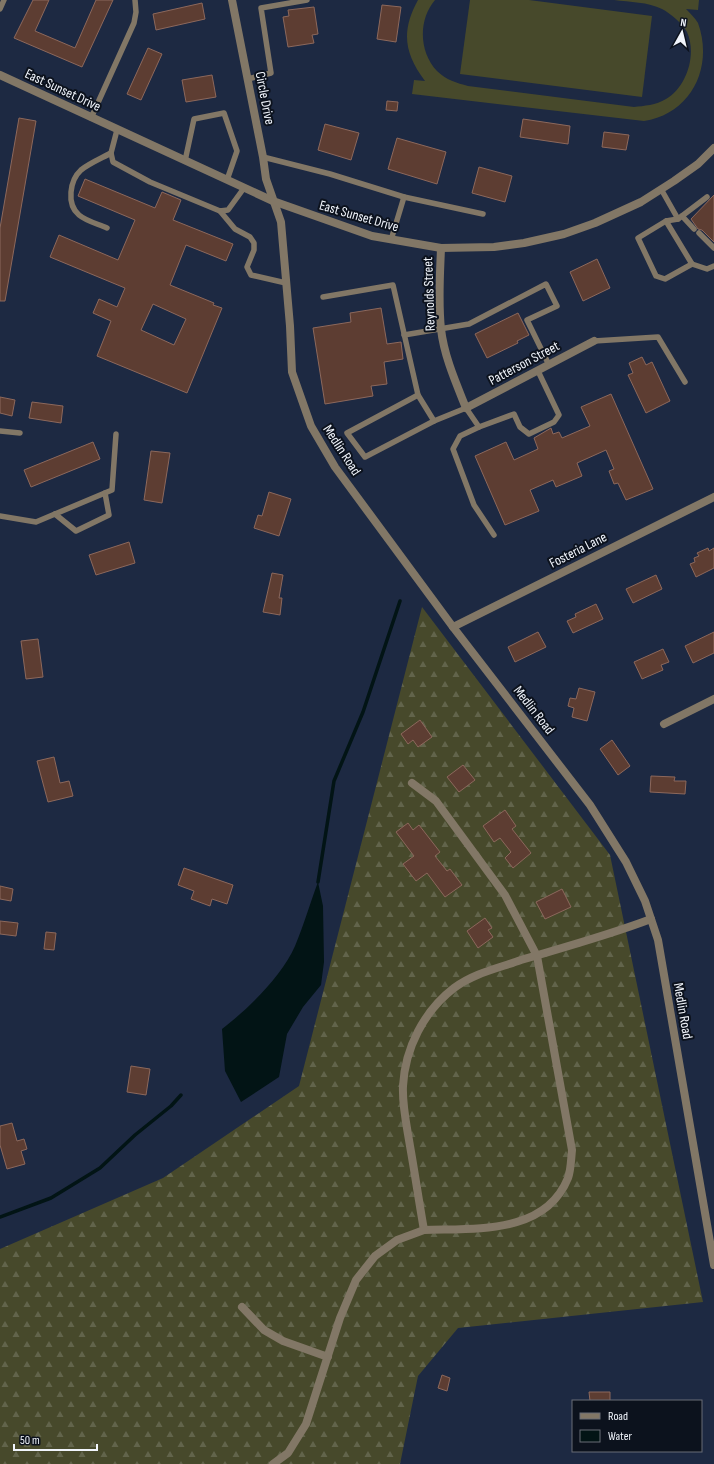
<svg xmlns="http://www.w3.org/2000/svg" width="714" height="1464" font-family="'Sofia Sans Condensed',sans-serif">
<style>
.forest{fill:url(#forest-firs)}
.pitch{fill:#47492b}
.water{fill:#021415}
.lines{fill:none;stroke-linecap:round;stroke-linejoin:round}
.stream{stroke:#021415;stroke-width:3.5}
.building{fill:#5d3d32;stroke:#8c685c;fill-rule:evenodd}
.service{stroke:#827766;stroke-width:5.5}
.minor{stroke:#827766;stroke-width:8}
.tertiary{stroke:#827766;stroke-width:8}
.labels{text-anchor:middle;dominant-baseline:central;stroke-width:4;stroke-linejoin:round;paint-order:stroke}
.street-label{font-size:14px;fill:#f1f5fc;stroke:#0c121d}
</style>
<defs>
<pattern id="forest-firs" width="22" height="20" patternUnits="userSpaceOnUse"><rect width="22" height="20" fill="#47492b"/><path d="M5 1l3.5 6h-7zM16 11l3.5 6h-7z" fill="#62644b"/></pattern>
</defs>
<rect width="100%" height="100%" fill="#1d2942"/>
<!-- forest -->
<polygon class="forest" points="422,607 610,855 703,1302 458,1328 418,1376 400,1464 0,1464 0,1249 163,1178 299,1086"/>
<!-- pitch -->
<g class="pitch">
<path d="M418 0H435C418 20 419 52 437 71 446 80 457 83 468 86L634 107C644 106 656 105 666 99 687 87 697 54 687 32 683 24 670 13 662 9 648 2 630 2 614 0H699L698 10 686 9C690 13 695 18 698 23 714 67 691 114 644 121L412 94 414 80 425 81C404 53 401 31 418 0Z"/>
<polygon points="470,0 529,0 652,16 642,97 460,74"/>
</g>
<!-- water -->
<path class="water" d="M318 882 323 906 324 962 321 985 303 1007 287 1034 279 1077 241 1102 225 1071 222 1029C248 1009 282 976 295 946 304 925 310 903 318 882Z"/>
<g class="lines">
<!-- stream -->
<g class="stream">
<polyline points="318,882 334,781 363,712 400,601"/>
<polyline points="0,1217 51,1198 100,1168 135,1135 171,1106 181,1095"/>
</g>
</g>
<!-- building -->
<g class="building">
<polygon points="33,0 49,0 35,31 75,48 96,0 113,0 82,67 14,38"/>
<polygon points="202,3 205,19 156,30 153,14"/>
<polygon points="382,5 401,7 396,42 377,39"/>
<polygon points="314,7 318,34 312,35 314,43 288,47 283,17 289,16 288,10"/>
<polygon points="148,48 162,54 141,100 127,94"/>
<polygon points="212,75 216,97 186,102 182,80"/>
<polygon points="387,101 398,102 397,111 386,110"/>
<polygon points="19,118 36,121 5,301 0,301 0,228"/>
<polygon points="523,119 570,126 568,144 520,137"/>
<polygon points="325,124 359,133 351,160 318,150"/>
<polygon points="604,132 629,135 626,150 602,147"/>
<polygon points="397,138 446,152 437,184 388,169"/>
<polygon points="479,167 512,176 505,202 472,193"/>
<path d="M85 179 155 208 162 192 181 200 173 220 233 244 226 261 186 245 170 285 214 303 213 305 222 308 187 393 97 356 111 321 93 313 99 299 117 307 125 288 50 257 59 235 118 260 135 220 78 196ZM153 304 186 319 174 345 141 330Z"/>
<polygon points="714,195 714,242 702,230 698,229 691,219"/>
<polygon points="597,259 610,288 583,301 570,272"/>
<polygon points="381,308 387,344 401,342 403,359 384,362 387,384 371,386 373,396 325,404 313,328 351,322 350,313"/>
<polygon points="518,313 529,335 517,341 518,343 487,358 475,334"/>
<polygon points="642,357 646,365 652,362 670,401 646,413 628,375 633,373 629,363"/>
<polygon points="611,394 653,489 626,500 618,483 614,484 609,471 614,469 606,450 577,463 582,476 556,487 553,480 530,490 539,511 505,525 475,456 506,442 514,460 538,449 534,438 551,428 553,434 559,432 562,438 590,426 581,407"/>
<polygon points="0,397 15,400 12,416 0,413"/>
<polygon points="32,402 63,406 61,423 29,418"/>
<polygon points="93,442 100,459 31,487 24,470"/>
<polygon points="151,451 170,453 162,503 144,500"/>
<polygon points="269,492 291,499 279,536 254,528 258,515 262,516"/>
<polygon points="129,542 135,563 96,575 89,555"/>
<polygon points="708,548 709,551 714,548 714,568 696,577 690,564 695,562 694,558 699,556 697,553"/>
<polygon points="272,573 283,575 279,598 282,598 280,615 263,612"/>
<polygon points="656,575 662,589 633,603 626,589"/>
<polygon points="596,604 603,619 573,633 567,621 576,617 575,614"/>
<polygon points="538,632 546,647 515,662 508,647"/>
<polygon points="714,632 714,653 693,663 685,646"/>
<polygon points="38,639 43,677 26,679 21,641"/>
<polygon points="663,649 669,662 661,665 663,670 642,679 634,662"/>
<polygon points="579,688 595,692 587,721 572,717 574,708 568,706 570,698 576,699"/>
<polygon points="420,720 432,737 418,747 413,740 408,744 401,734"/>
<polygon points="612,740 630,766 618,775 600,749"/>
<polygon points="54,757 60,783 69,781 73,796 48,802 37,761"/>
<polygon points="463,765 475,780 459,792 447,777"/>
<polygon points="651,776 675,777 674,781 686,781 685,794 650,792"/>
<polygon points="505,810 516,826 512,829 531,853 513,868 505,858 511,852 500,838 494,842 483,826"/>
<polygon points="408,823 413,830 419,825 440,852 435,856 447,871 450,869 462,885 445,897 427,873 416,881 403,864 414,856 396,832"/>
<polygon points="184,868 233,885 227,904 212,899 210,906 191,899 194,891 178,885"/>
<polygon points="0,886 13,889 11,901 0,899"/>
<polygon points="562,889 571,907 545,919 536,902"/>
<polygon points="485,918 492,928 488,930 493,937 478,948 467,931"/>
<polygon points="0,921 18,923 16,936 0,934"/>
<polygon points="46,932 56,933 54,950 44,949"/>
<polygon points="131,1066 150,1069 146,1095 127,1092"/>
<polygon points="12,1123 17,1141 24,1139 27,1149 21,1151 25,1164 7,1169 0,1145 0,1126"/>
<polygon points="442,1375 450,1378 447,1391 438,1388"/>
<polygon points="589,1392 610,1392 610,1401 590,1401"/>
</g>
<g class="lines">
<!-- service -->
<g class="service">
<polyline points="0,9 4,0"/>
<polyline points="248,79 271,73 261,8 307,0"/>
<polyline points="91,118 134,23 136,12 135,0"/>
<polyline points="117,130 111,153 113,162 150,182 220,211 228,210 244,188"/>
<polyline points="263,157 330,174 404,197 483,214"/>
<polyline points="185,161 194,119 224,113 237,151 227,180"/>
<polyline points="661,189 678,219 707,197"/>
<polyline points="220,211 235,229 250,237 254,243 254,250 247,267 251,275 286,283"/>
<polyline points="682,216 694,229"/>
<polyline points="678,219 666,221 638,238 656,276 665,279 692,264"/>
<polyline points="666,221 692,264 707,269 714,266"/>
<path d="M107 228C98 224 86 221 79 215 66 204 70 180 81 170 90 163 102 158 111 153"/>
<polyline points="699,233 714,248"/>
<polyline points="391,240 404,197"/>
<polyline points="323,297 393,285 418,395 434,421 466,408 479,427 460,436 453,449 474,505 494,535"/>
<polyline points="404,335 469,324 546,284 557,306 527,320 549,365"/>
<polyline points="594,341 658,337 685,382"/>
<polyline points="418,395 347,433 365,457 434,421"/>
<polyline points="479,427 514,414 520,427 529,434 554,422 559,415 538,371"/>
<polyline points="0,431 20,433"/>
<polyline points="55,514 76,531 109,515 105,493"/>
<polyline points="0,516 36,522 112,490 116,434"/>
</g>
<!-- minor -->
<g class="minor">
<polyline points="232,0 263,157 266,179 281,222 290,326 292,372 311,426 335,467 453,627 590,805 626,862 645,901 658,940 714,1265"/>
<path d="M441 248C440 275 438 302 441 329 444 356 456 383 466 408L594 341"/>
<polyline points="453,627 714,497"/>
<polyline points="664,724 714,699"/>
<path d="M412 783 436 801 505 895 537 956 572 1150C571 1159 571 1170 568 1178 545 1235 475 1228 424 1230 419 1202 415 1174 410 1146 407 1127 402 1106 403 1086 405 1048 424 1011 454 988 474 973 499 968 521 960 565 947 609 935 651 919"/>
<polyline points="242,1307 264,1330 283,1341 328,1357"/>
<polyline points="273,1464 288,1453 306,1424 340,1318 356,1280 375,1256 397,1240 424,1230"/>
</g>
<!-- tertiary -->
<polyline class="tertiary" points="0,75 273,201 372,236 441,248 494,247 524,243 564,234 595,223 641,202 674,181 698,164 714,148"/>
</g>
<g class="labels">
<!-- street labels -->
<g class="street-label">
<text transform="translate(63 90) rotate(25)">East Sunset Drive</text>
<text transform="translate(265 98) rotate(79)">Circle Drive</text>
<text transform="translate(359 216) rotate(16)">East Sunset Drive</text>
<text transform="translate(429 294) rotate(-92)">Reynolds Street</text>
<text transform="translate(524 363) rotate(-28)">Patterson Street</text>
<text transform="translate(342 450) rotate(57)">Medlin Road</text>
<text transform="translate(578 550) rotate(-27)">Fosteria Lane</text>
<text transform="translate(534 710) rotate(52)">Medlin Road</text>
<text transform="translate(683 1011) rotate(80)">Medlin Road</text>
</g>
</g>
<!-- legend -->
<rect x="572" y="1400" width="130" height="52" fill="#0c121d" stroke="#686d76"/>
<rect x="580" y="1413" width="20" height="6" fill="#827766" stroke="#686d76"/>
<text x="608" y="1420" font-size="12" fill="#f1f5fc">Road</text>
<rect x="580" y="1430" width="20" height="12" fill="#021415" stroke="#686d76"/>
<text x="608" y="1440" font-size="12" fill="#f1f5fc">Water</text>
<!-- north arrow -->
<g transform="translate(682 32) rotate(8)" stroke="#0c121d" stroke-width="3" paint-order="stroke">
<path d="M0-3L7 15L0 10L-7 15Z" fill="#f1f5fc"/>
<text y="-6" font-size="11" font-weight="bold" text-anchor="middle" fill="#f1f5fc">N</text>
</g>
<!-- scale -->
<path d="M14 1444v6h83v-6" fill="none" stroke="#f1f5fc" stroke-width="2"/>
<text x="20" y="1444" font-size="12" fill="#f1f5fc" stroke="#0c121d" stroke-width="3" paint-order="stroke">50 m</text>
</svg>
